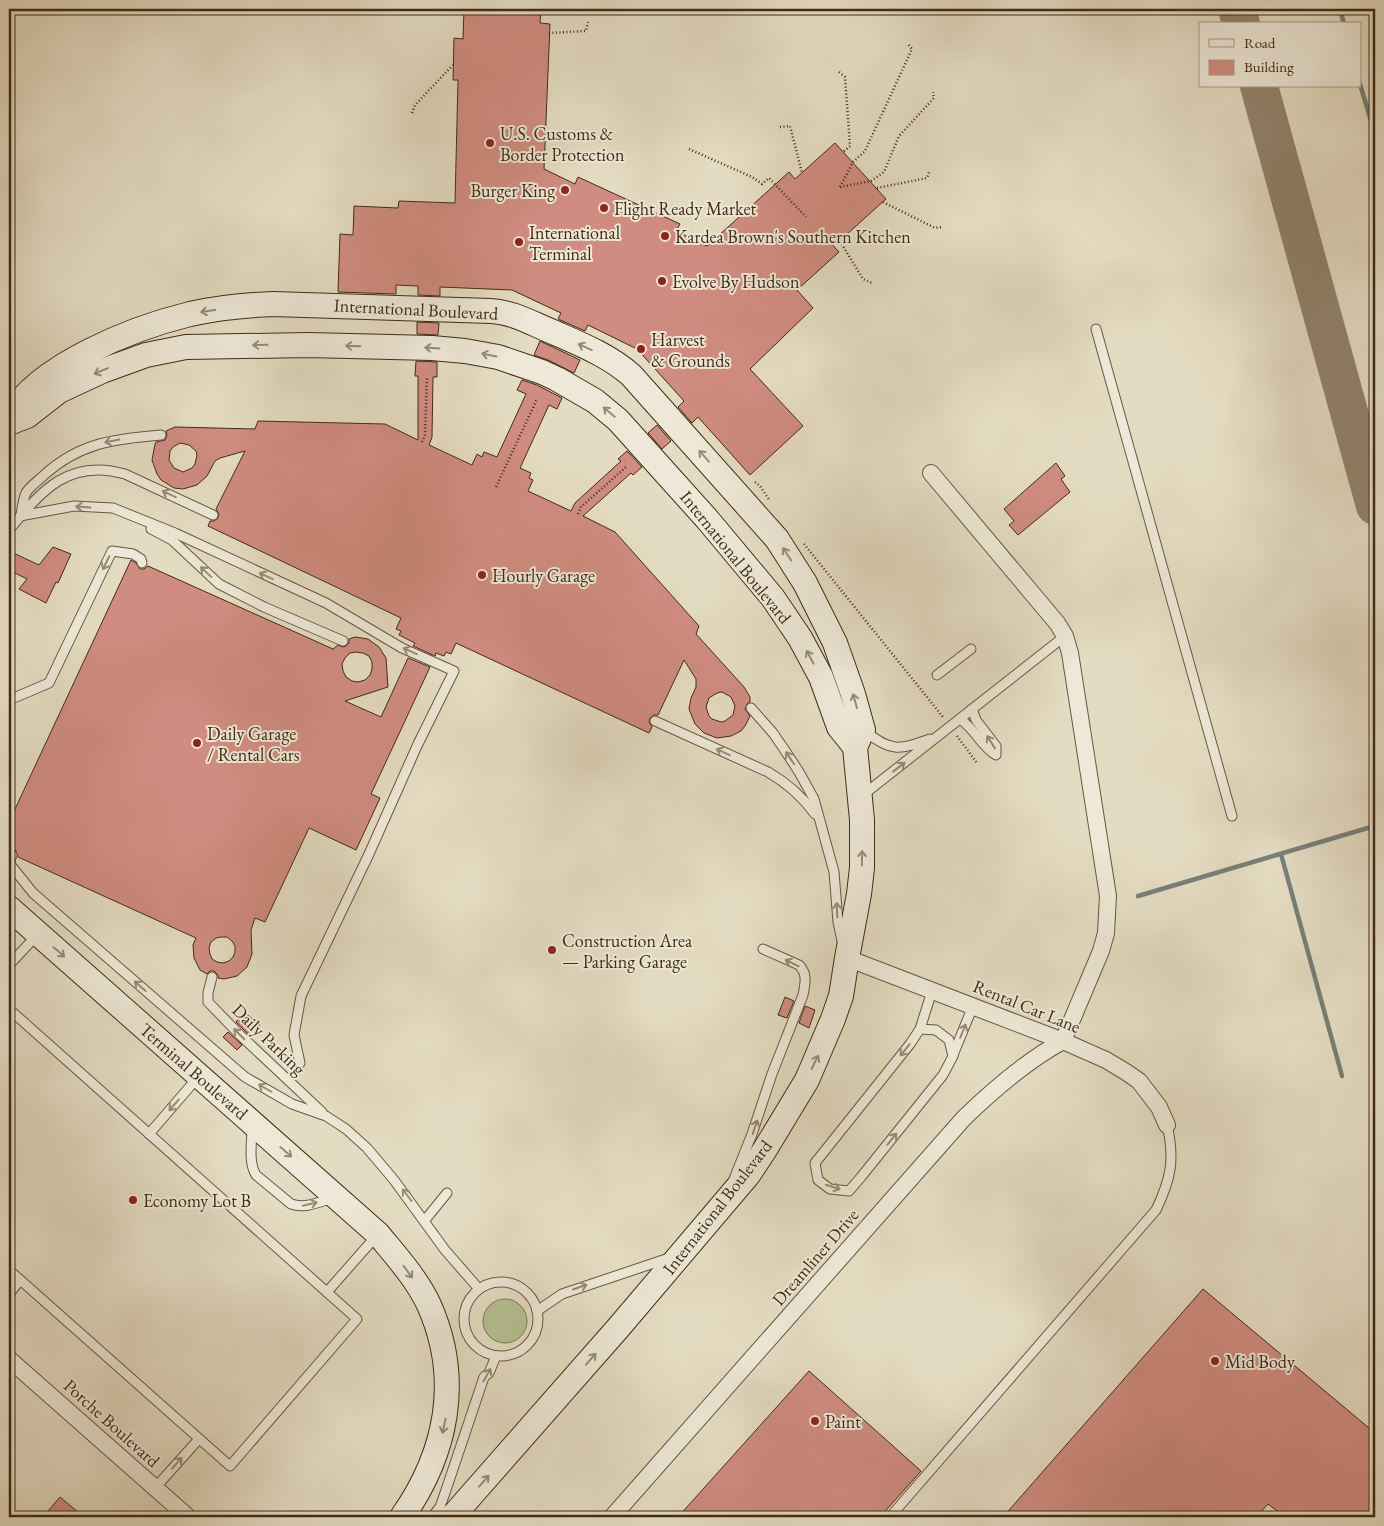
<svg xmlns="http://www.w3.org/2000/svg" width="1384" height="1526" font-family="'EB Garamond',serif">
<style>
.green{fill:#b6c092;stroke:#7c7654}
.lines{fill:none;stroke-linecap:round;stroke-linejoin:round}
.stream{stroke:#76807a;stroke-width:4.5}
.taxiway{stroke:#92846c;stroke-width:38}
.building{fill:#d08c80;stroke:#412b15;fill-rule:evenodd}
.lane-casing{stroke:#6a5740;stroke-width:11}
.street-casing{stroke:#6a5740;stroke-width:18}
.secondary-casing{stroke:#412b15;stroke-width:26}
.path{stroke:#412b15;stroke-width:2.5;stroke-dasharray:1 2.5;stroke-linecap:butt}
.lane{stroke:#ede8d7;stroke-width:9}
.street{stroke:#ede8d7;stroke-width:16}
.secondary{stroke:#ede8d7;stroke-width:24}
.oneway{stroke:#978a76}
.poi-dot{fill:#8f2418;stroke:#ede8d7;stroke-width:2}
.labels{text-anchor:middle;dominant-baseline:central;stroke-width:4;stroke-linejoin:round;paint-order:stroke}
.poi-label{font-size:18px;fill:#412b15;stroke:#ede8d7;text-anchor:start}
.street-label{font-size:18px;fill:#412b15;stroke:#ede8d7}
</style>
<rect width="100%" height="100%" fill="#e4dcc2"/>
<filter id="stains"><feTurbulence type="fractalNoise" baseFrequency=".004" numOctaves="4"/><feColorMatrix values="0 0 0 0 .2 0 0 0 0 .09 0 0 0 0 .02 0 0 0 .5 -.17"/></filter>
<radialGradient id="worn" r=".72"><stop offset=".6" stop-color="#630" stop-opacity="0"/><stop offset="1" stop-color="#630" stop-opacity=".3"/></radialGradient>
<!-- green -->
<circle class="green" cx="505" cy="1321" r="22"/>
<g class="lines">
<!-- stream -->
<g class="stream">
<polyline points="1340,9 1344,24"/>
<polyline points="1360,84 1375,134"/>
<polyline points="1281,854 1342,1076"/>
<polyline points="1138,896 1371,827"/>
</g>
<!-- taxiway -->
<g class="taxiway">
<polyline points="1237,9 1241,24"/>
<polyline points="1259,86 1375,506"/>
</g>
</g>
<!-- building -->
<g class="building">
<polygon points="464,9 541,9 540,23 550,24 544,169 575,184 578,177 680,224 676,231 707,246 789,172 795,179 835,143 886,199 846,235 829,241 839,252 797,290 813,308 750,369 803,426 750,475 698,417 692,423 678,407 684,401 637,349 588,325 585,331 558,319 561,313 512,290 440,287 440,296 418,295 418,286 396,285 396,294 338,292 340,234 353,235 354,206 398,208 399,201 455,203 458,80 453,80 454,38 463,39"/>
<polygon points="417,322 439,323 438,335 417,334"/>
<polygon points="540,341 580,360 574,373 548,360 534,355"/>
<path d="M416 361 437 362V377H433L432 437 429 445 472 465 477 454 482 457 484 452 497 457 526 394 517 390 522 380 537 385 562 398 557 409 549 405 520 468 531 473 529 478 533 480 528 491 571 511 575 503 621 461 618 459 627 451 642 467 633 475 631 473 583 516 615 532 699 626 696 634 744 687 750 697V702L747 704 745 709 750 716 745 726 741 731 731 736 717 738 704 733 695 724 689 709 691 698 696 687V679L684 660 658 715H654L650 718 649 722 652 727 649 733 456 643 451 654 446 652 444 656 436 653 435 656 413 646 415 643 399 635 401 631 396 629 401 618 208 526 210 521H214L218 518 219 514 216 509 245 451 220 458 215 461 207 476 197 485 183 489 174 488 161 480 157 474 152 460 155 444 156 442 165 440 167 435 166 431 175 427 255 429 258 421 385 424 418 440V376H415ZM180 443 189 445 196 451 197 455 195 464 192 468 183 472 174 468 169 460 170 451 173 447ZM722 692 731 697 735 706 733 715 725 721 721 722 712 719 709 716 706 707 709 698 717 693Z"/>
<polygon points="657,425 671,441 662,449 648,433"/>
<polygon points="1056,463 1065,476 1061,479 1070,492 1018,535 1009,525 1014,521 1004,509"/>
<polygon points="53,547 71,554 58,583 56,582 46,603 19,589 27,579 9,570 9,551 39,565"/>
<path d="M131 560 136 563 140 569H144L148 566 333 649 338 645 343 647 346 646 349 643V639L355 637 368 639 379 647 386 658 388 687 345 701 381 717 408 658 430 667 371 794 380 798 356 850 309 828 265 922 255 918 251 930 252 954 247 967 237 976 224 979 218 978V975L214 971H210L207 974 200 970 194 958 193 945 196 938 18 857 16 851 14 849 9 850V822ZM356 652 363 653 369 656 372 662V669L370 675 365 680 358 682 352 681 346 677 343 671 342 664 345 658 350 653ZM221 937H227L232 941 235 946V952L233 957 229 961 223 963 217 962 212 959 210 954 209 948 211 942 216 938Z"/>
<polygon points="785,997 794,1001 787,1018 778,1015"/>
<polygon points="805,1006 815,1010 809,1028 799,1023"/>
<polygon points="244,1012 260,1025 250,1036 236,1022"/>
<polygon points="228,1032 242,1045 237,1050 223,1037"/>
<polygon points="1203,1289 1375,1433 1375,1511 1369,1517 1285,1517 1268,1504 1256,1517 1003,1517"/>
<polygon points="809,1371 921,1471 880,1517 678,1517"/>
<polygon points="60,1497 84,1517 43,1517"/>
</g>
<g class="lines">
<!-- lane casing -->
<g class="lane-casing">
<g id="lane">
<polyline points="1096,329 1232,816"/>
<path d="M21 515C22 509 23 499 26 493 29 487 38 481 43 476 79 443 113 439 161 435"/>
<polyline points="20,516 74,506 113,508 175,533 326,603 402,648 454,671 417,746 369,854 301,996 294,1035 300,1063"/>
<polyline points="151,529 172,540 219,584 264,607 343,641"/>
<path d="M9 530C42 490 69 458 125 474L213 515"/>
<polyline points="937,675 971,649"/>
<polyline points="9,700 49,683 112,551 133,554 141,559 142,563"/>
<polyline points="751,708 773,733 786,752 799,772 814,799 834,872 838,922 842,941"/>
<path d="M960 719C975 729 981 746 996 755V746L976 720 972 709"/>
<path d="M655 721 768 772C787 783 802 796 815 814"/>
<path d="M864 731C892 751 897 751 930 739"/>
<polyline points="863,795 1065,636"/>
<polyline points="12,855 9,863 33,893 245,1077 292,1104 326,1116 346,1129 367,1148 394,1180 445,1250 479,1289"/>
<polyline points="9,965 38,934"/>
<polyline points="212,977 208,993 208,1002 240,1035 322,1112"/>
<polyline points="9,1009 357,1319 230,1466 9,1270"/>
<polyline points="920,1029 936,1030 949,1040 953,1056 943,1075 861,1177 849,1191 830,1189 818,1180 815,1163 910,1044 920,1029 932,991"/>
<polyline points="953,1055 973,1006"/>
<path d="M252 1128C252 1142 248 1162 256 1175L291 1204C305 1209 319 1202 333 1198"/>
<polyline points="149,1134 199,1076"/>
<path d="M734 1179 752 1134 772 1074 803 995C805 984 808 974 799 965L763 949"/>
<polyline points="425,1220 447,1193"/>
<circle cx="501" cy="1319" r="37"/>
<polyline points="327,1292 378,1234"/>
<polyline points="9,1294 20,1280"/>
<polyline points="537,1311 562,1294 669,1258"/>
<polyline points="155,1488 199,1439"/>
<polyline points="432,1517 440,1507 445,1493 484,1377 489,1373 496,1356"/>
<path d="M890 1517 1156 1210C1171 1179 1175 1159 1167 1125"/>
</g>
</g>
<!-- street casing -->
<g class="street-casing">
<g id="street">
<polyline points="931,473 1057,623 1065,636 1070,653 1108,896 1106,933 1101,951 1063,1041"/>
<polyline points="847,958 1063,1041 1106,1060 1126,1072 1139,1081 1159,1107 1167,1125"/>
<polyline points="9,1359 188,1517"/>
<path d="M612 1517 964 1118C994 1089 1026 1061 1063 1041"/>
</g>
</g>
<!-- secondary casing -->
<g class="secondary-casing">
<g id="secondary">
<path d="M9 417C38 365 133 328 190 314 217 308 245 305 273 304L491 311C513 312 533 324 553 332 580 344 608 355 631 375L777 539 805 583 835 643 853 694 863 730 855 747 862 820V868L859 894 847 958 841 996 833 1019 807 1080 764 1151 748 1175 619 1327 452 1517"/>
<polyline points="9,423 27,416 59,391 102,371 146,355 186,347 308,345 432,348 465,351 498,357 542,372 557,379 595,401 618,420 707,519 773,598 800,638 821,677 839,727 855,747"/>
<path d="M9 908 378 1234C396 1256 417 1279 429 1305 462 1379 447 1453 402 1517"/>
</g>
</g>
<!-- path -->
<g class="path">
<polyline points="549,33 586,31 588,22"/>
<polyline points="839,72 845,77 850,146 843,152"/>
<polyline points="412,113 415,105 453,65"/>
<polyline points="780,127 790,126 802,173"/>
<polyline points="689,149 752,177 762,184 769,178 806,217"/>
<polyline points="840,187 853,162 865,151 912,49 908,44"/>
<polyline points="840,187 871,181 884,172 899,136 934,98 933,92"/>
<polyline points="877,188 927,178 929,172"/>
<polyline points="883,202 935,228 943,227"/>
<polyline points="838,238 863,279 872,283"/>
<polyline points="422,442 425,435 427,377"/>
<polyline points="755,482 760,486 770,501"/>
<polyline points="496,487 537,399"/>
<polyline points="578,514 581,507 626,467"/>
<polyline points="804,544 943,717"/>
<polyline points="957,736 977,763"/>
</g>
<!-- lane -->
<use href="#lane" class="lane"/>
<!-- street -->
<use href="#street" class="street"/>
<!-- secondary -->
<use href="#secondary" class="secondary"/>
</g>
<!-- one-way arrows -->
<defs><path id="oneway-shaft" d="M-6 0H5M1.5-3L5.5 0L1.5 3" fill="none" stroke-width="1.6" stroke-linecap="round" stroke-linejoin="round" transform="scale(1.25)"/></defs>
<g class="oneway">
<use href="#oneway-shaft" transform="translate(208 311) rotate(170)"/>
<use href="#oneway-shaft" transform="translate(260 345) rotate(179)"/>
<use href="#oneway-shaft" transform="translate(353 346) rotate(-178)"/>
<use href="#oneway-shaft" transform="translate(585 347) rotate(-155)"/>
<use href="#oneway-shaft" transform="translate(432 348) rotate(-176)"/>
<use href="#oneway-shaft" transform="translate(489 355) rotate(-169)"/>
<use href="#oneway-shaft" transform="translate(101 371) rotate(157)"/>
<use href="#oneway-shaft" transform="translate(609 412) rotate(-140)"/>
<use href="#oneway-shaft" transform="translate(112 441) rotate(169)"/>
<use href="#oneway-shaft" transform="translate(704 456) rotate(-132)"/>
<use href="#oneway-shaft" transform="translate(169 494) rotate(-155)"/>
<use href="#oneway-shaft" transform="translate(83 507) rotate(-176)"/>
<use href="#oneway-shaft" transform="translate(787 554) rotate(-123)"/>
<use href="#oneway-shaft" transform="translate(106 563) rotate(116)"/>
<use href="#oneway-shaft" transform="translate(206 572) rotate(-137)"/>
<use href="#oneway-shaft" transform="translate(266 576) rotate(-155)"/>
<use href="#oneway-shaft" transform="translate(410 651) rotate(-156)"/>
<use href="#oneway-shaft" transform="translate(810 657) rotate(-118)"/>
<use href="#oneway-shaft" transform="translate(855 701) rotate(-105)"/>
<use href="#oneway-shaft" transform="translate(991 742) rotate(-122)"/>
<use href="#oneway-shaft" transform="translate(723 752) rotate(-155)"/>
<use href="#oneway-shaft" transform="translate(790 758) rotate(-124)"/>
<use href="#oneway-shaft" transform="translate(899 767) rotate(-38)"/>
<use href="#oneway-shaft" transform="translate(862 858) rotate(-89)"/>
<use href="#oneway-shaft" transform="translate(837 910) rotate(-92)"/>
<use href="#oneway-shaft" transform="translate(59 952) rotate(41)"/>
<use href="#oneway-shaft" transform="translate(792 963) rotate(-154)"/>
<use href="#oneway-shaft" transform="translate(140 986) rotate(-139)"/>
<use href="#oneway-shaft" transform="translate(963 1031) rotate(-68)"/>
<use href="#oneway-shaft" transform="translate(239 1034) rotate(-135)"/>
<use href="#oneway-shaft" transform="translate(905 1050) rotate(129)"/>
<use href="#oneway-shaft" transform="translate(815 1062) rotate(-64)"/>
<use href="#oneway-shaft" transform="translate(265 1088) rotate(-150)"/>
<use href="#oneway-shaft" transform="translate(174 1105) rotate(131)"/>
<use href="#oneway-shaft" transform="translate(755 1127) rotate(-72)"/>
<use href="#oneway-shaft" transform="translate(892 1139) rotate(-51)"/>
<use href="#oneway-shaft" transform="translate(286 1152) rotate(41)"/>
<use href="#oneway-shaft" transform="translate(833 1187) rotate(17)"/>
<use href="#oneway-shaft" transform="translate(407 1195) rotate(-127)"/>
<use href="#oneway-shaft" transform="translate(310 1204) rotate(-14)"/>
<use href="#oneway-shaft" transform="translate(408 1272) rotate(54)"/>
<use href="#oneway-shaft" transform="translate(580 1287) rotate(-19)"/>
<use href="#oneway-shaft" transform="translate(591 1359) rotate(-49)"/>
<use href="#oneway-shaft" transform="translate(487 1375) rotate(-60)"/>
<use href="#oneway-shaft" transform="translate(444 1426) rotate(102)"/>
<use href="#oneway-shaft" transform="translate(177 1463) rotate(-48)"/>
<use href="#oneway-shaft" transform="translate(484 1481) rotate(-49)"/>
</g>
<!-- markers -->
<g class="poi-dot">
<circle cx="490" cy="143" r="5"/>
<circle cx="565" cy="190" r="5"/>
<circle cx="604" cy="208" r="5"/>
<circle cx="665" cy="236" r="5"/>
<circle cx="519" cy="242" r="5"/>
<circle cx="662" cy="281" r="5"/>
<circle cx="641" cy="349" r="5"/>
<circle cx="482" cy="575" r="5"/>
<circle cx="197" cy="743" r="5"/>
<circle cx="552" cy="950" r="5"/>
<circle cx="133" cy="1200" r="5"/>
<circle cx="1215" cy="1361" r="5"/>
<circle cx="815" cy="1421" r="5"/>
</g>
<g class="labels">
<!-- poi labels -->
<g class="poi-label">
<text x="500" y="133">U.S. Customs &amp;<tspan x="500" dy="21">Border Protection</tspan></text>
<text x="555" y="190" text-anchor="end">Burger King</text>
<text x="614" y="208">Flight Ready Market</text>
<text x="529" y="232">International<tspan x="529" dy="21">Terminal</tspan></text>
<text x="675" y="236">Kardea Brown's Southern Kitchen</text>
<text x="672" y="281">Evolve By Hudson</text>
<text x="651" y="339">Harvest<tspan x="651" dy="21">&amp; Grounds</tspan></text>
<text x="492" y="575">Hourly Garage</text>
<text x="207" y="733">Daily Garage<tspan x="207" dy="21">/ Rental Cars</tspan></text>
<text x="562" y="940">Construction Area<tspan x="562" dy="21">— Parking Garage</tspan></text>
<text x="143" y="1200">Economy Lot B</text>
<text x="1225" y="1361">Mid Body</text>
<text x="825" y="1421">Paint</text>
</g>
<!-- street labels -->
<g class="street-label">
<text transform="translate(416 309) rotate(3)">International Boulevard</text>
<text transform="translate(736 557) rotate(51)">International Boulevard</text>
<text transform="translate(1027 1006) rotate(22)">Rental Car Lane</text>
<text transform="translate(269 1039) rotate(44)">Daily Parking</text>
<text transform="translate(194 1071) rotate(41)">Terminal Boulevard</text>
<text transform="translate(717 1207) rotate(-52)">International Boulevard</text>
<text transform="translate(815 1257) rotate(-49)">Dreamliner Drive</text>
<text transform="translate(112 1423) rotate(42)">Porche Boulevard</text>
</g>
</g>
<!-- margin -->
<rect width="1384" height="1526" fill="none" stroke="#e4dcc2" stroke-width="30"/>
<rect x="10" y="10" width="1364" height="1506" fill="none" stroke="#412b15" stroke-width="2.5"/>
<rect x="15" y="15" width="1354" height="1496" fill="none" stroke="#412b15"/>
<!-- legend -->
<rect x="1199" y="22" width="162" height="65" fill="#ede8d7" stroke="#a89c89"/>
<rect x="1209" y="39" width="25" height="8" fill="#ede8d7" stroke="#a89c89"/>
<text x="1244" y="48" font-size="15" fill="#412b15">Road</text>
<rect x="1209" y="60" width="25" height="15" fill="#d08c80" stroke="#a89c89"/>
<text x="1244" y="72" font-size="15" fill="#412b15">Building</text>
<rect width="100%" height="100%" filter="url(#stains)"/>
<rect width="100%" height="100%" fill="url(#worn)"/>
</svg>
